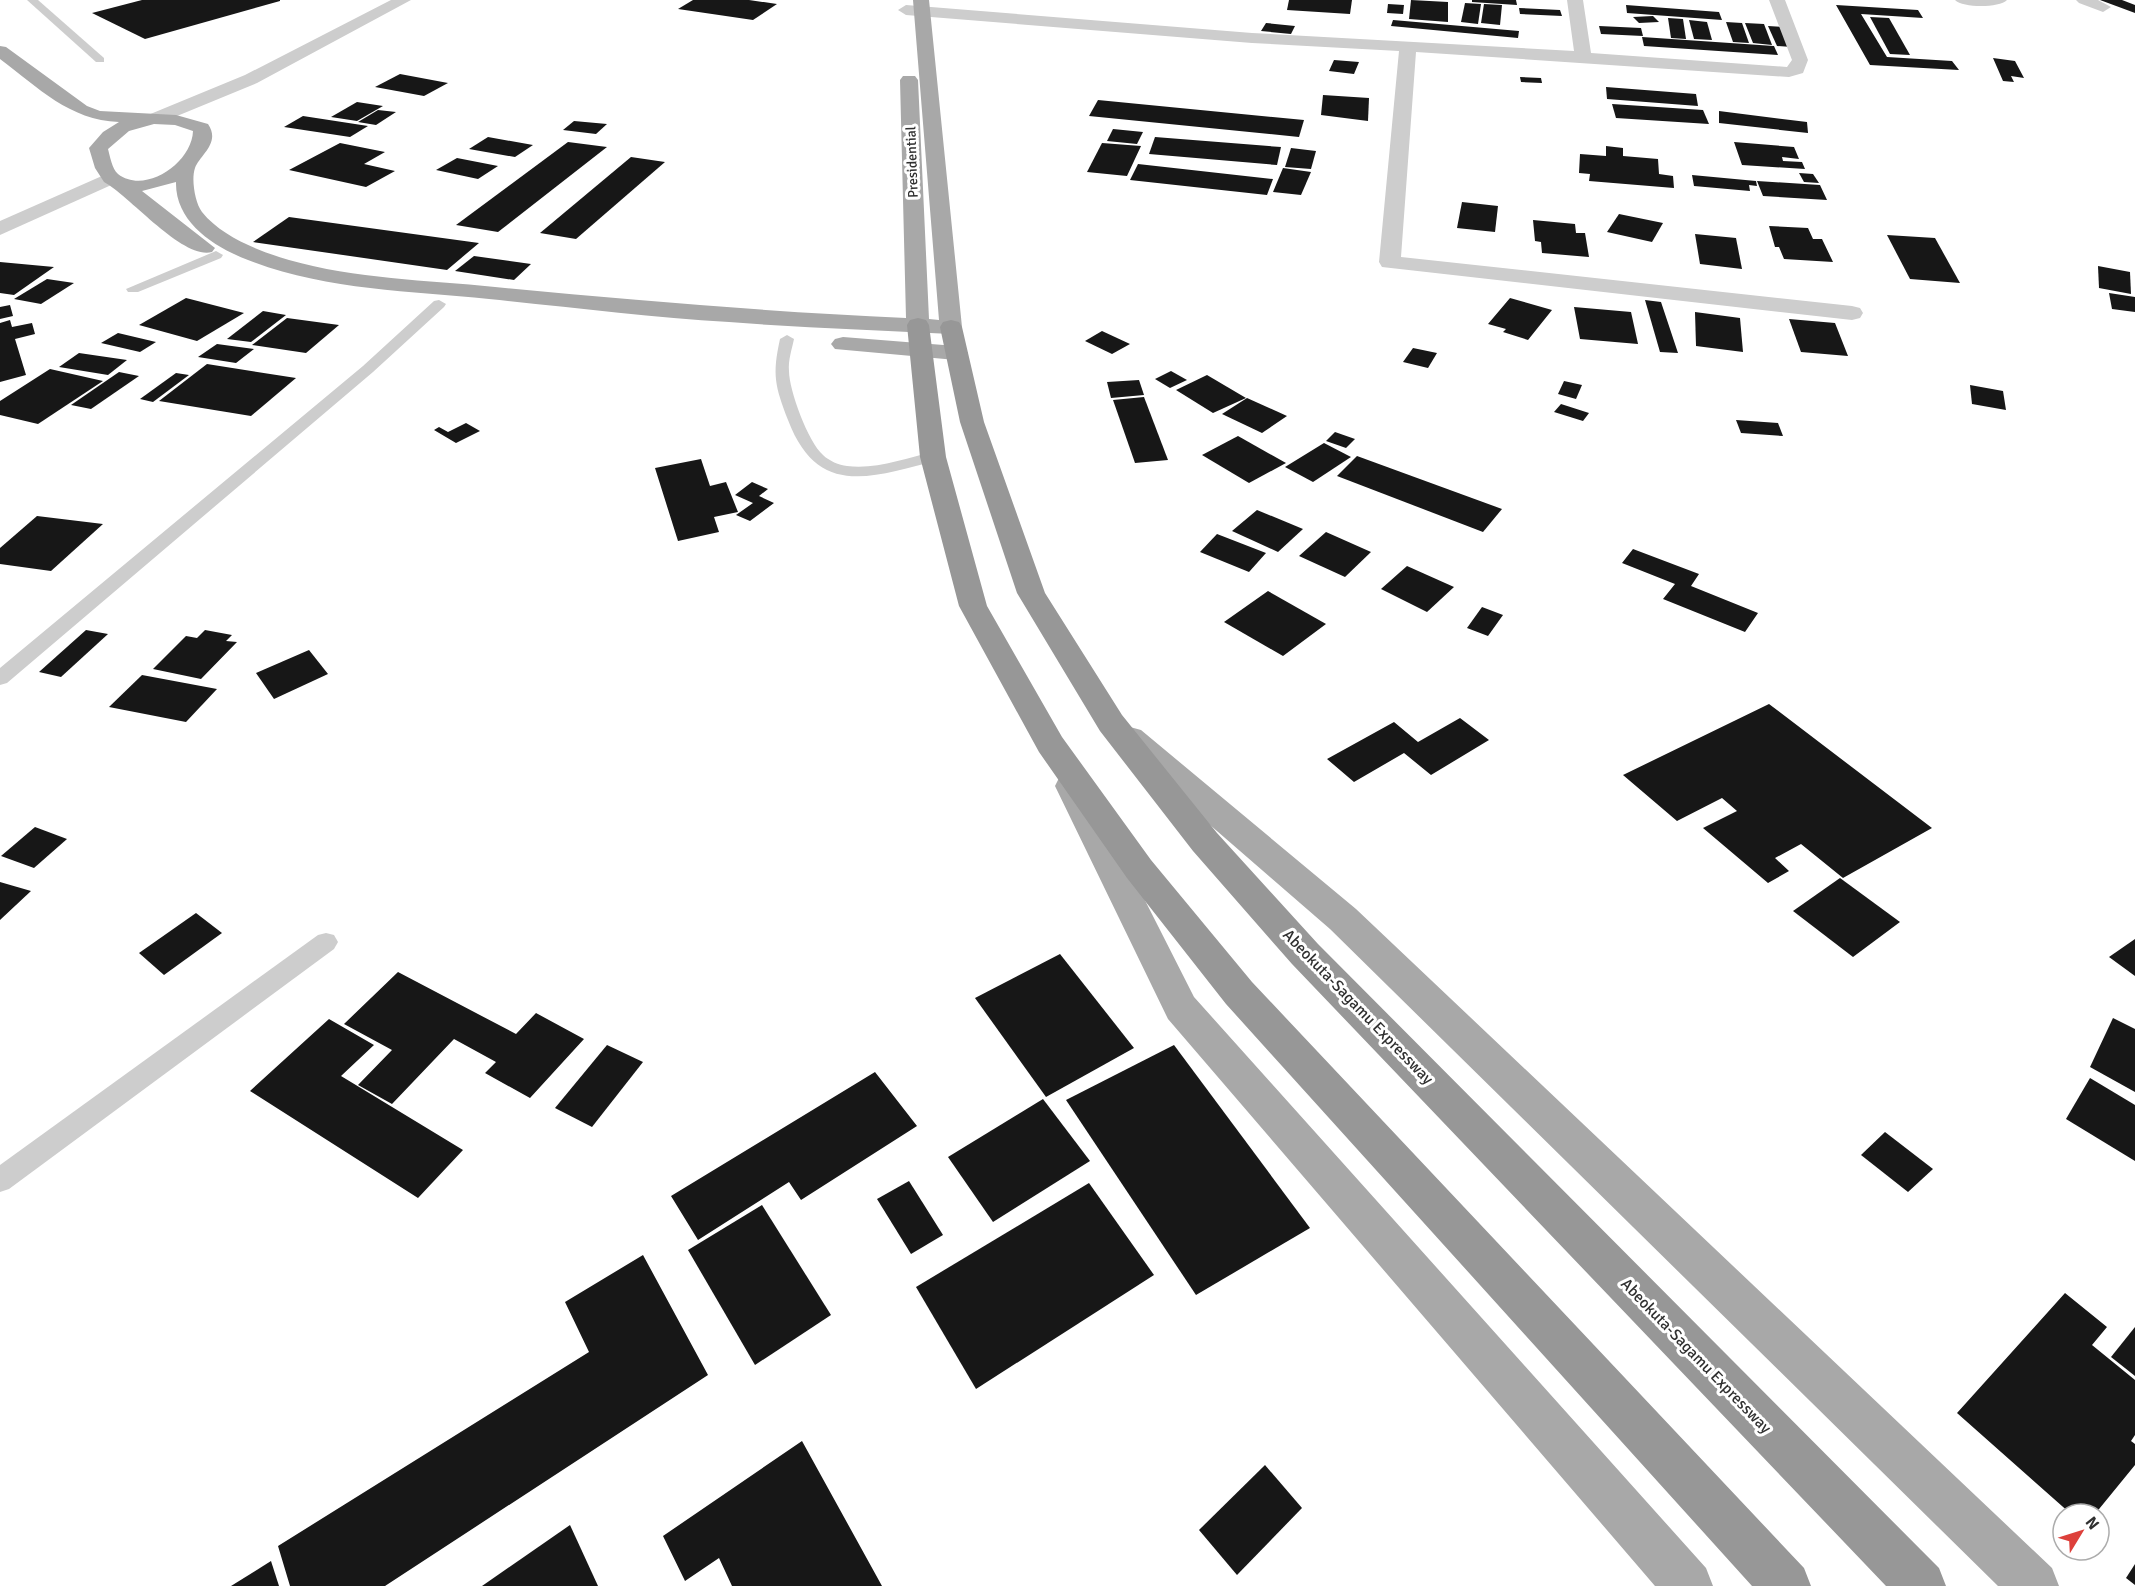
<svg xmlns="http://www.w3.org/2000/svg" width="2135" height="1586" font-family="Signika,sans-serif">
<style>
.building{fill:#171717}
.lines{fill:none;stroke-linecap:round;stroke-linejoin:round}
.lane{fill:#cdcdcd;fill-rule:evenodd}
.street{fill:#cdcdcd;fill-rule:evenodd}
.primary{fill:#a8a8a8;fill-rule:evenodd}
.highway{fill:#979797;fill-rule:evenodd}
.labels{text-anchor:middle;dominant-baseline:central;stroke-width:6;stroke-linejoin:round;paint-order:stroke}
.far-street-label{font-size:14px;fill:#303030;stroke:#fff}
.street-label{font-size:16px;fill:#303030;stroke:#fff}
</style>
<rect width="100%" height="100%" fill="#fff"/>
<!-- building -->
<g class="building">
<polygon points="142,0 280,0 280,1 145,39 92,13"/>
<polygon points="693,0 749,0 777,4 753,20 678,9"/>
<polygon points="1289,0 1352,0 1350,14 1287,10"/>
<polygon points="1411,0 1448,2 1448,22 1409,19"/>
<polygon points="1472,0 1516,0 1517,5 1472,2"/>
<polygon points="2100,0 2122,0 2135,5 2135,13"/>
<polygon points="1465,3 1481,4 1478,24 1461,22"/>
<polygon points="1388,4 1404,5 1403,14 1387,13"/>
<polygon points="1484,4 1502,5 1500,25 1481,23"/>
<polygon points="1626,5 1719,12 1722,20 1627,13"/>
<polygon points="1836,5 1918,10 1923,18 1861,14 1887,57 1952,61 1959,70 1870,65"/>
<polygon points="1519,8 1560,10 1562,16 1520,14"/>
<polygon points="1653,16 1659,22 1639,23 1633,17"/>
<polygon points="1870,17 1889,18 1910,55 1890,54"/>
<polygon points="1668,18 1683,19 1686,39 1671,38"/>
<polygon points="1393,20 1519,31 1518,38 1391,26"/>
<polygon points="1689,20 1707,22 1712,40 1694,39"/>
<polygon points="1726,22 1742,23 1749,43 1733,42"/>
<polygon points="1266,23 1295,26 1291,34 1261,31"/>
<polygon points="1745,23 1764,24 1772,45 1753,43"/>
<polygon points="1599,26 1641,28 1643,36 1601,34"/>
<polygon points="1768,26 1783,27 1792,47 1777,46"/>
<polygon points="1642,37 1774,46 1778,55 1644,46"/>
<polygon points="1993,58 2015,61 2024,78 2011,76 2014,82 2003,81"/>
<polygon points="1334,60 1359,62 1354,74 1329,71"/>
<polygon points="400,74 448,83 424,96 375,87"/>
<polygon points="1520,77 1541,78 1542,83 1521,82"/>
<polygon points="1606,87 1696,94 1698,106 1607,99"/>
<polygon points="1323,95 1369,98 1368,121 1321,115"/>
<polygon points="1098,100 1304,120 1299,137 1089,116"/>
<polygon points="357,102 383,106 357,121 331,117"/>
<polygon points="1612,104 1703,110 1709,124 1616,118"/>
<polygon points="378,110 396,112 376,125 358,122"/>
<polygon points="1719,111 1807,122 1808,133 1719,123"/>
<polygon points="303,116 368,126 350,137 284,127"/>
<polygon points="574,121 607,124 596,134 563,130"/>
<polygon points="1113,129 1143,132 1137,144 1107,141"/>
<polygon points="488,137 533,145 515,157 469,149"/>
<polygon points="1155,137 1281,147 1277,165 1149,154"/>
<polygon points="568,142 607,147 498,232 456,225"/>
<polygon points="1734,142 1794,147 1799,159 1782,157 1783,161 1802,162 1805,169 1742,165"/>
<polygon points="340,143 385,152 364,164 395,171 366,187 289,170"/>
<polygon points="1102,143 1141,146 1127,176 1087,172"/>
<polygon points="1606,146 1623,148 1623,156 1658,159 1659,174 1673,176 1674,188 1589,181 1590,174 1579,173 1580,154 1606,156"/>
<polygon points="1291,148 1316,151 1311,169 1285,167"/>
<polygon points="631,157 665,162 576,239 540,233"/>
<polygon points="457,158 498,166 478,179 436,170"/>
<polygon points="1138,164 1273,179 1267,195 1130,180"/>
<polygon points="1283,168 1311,172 1301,195 1273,192"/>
<polygon points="1799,173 1813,174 1819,183 1804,182"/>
<polygon points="1692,175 1756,181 1757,186 1749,185 1750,191 1694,186"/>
<polygon points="1757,181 1820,185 1827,200 1763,196"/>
<polygon points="1462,202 1498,206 1495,232 1457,228"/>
<polygon points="1619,214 1663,223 1652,242 1607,232"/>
<polygon points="289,217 479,243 447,270 253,242"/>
<polygon points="1533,220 1575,224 1576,233 1585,233 1589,257 1542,253 1541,242 1535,241"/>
<polygon points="1769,226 1808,228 1813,239 1822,239 1833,262 1784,259 1779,247 1775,247"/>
<polygon points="1695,234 1736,238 1742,269 1700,264"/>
<polygon points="1887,235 1935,238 1960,283 1910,279"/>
<polygon points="474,256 531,264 514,280 455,271"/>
<polygon points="0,262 54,267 14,295 0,293"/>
<polygon points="2098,266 2130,272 2131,294 2099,288"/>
<polygon points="47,279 74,283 41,304 14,299"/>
<polygon points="2109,293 2135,297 2135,312 2112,309"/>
<polygon points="186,298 244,313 197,341 139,325"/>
<polygon points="1510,298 1552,310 1528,340 1503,332 1506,329 1488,324"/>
<polygon points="1645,300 1661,302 1678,353 1660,352"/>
<polygon points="10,305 13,316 0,319 0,307"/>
<polygon points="1574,307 1631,312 1638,344 1580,339"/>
<polygon points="263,311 286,315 251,342 227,339"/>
<polygon points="1695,312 1740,318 1743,352 1696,346"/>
<polygon points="287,318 339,325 306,353 252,345"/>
<polygon points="1789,319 1835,323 1848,356 1801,352"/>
<polygon points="10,320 12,327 32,323 35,334 15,339 26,375 0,382 0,323"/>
<polygon points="1102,331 1130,344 1112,354 1085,341"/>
<polygon points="118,333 156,342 140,352 101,343"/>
<polygon points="217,344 254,349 236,363 198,357"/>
<polygon points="1413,348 1437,353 1428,368 1403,362"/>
<polygon points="79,353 127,360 108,375 59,367"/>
<polygon points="207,364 296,378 251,416 159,401"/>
<polygon points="50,369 103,381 38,424 0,415 0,401"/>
<polygon points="1171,371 1187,380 1170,388 1155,379"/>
<polygon points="119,372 139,376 91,409 71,405"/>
<polygon points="176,373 189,375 153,402 140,399"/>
<polygon points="1207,375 1246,398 1213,413 1176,390"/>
<polygon points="1139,380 1144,395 1111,398 1107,382"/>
<polygon points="1564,381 1582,385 1576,399 1558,394"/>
<polygon points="1970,385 2003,391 2006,410 1972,404"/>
<polygon points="1144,397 1168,460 1135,463 1113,400"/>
<polygon points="1247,398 1287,416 1262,433 1222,414"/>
<polygon points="1561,404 1589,413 1583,421 1554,412"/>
<polygon points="1736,420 1778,423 1783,436 1741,433"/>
<polygon points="466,423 480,431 456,443 434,430 439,427 448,432"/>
<polygon points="1335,432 1355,439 1346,448 1326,441"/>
<polygon points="1238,436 1286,463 1249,483 1202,455"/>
<polygon points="1324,443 1351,457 1313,482 1285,467"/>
<polygon points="1357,456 1502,509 1483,532 1337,476"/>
<polygon points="701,459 710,486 726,482 738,512 714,517 719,532 678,541 655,468"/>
<polygon points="752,482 768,489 759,496 774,503 750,521 736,515 753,503 735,495"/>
<polygon points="1257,510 1303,529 1278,552 1232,531"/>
<polygon points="37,516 103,524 51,571 0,564 0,548"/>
<polygon points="1326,532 1371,552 1345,577 1299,556"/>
<polygon points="1217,534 1266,553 1249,572 1200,552"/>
<polygon points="1633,549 1699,574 1691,586 1758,613 1745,632 1663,599 1675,584 1622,563"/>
<polygon points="1407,566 1454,587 1427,612 1381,589"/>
<polygon points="1268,591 1326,624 1283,656 1224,622"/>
<polygon points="1482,607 1503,615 1488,636 1467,628"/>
<polygon points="86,630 108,634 61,677 39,672"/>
<polygon points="205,630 232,635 226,641 237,642 201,679 153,669 186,636 197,638"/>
<polygon points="309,650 328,674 274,699 256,673"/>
<polygon points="142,675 217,689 186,722 109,707"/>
<polygon points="1769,704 1932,828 1843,878 1801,844 1775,858 1789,871 1768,883 1703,828 1737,811 1722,798 1677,821 1623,775"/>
<polygon points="1460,718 1489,740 1431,775 1404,753 1354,782 1327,759 1394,722 1418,742"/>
<polygon points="35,827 67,839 34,868 1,856"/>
<polygon points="1840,878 1900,922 1853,957 1793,911"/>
<polygon points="0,882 31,891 0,920"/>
<polygon points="196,913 222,933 164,975 139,953"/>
<polygon points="2135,939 2135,976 2109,957"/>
<polygon points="1060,954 1134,1048 1046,1097 975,998"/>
<polygon points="398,972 516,1034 536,1013 584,1039 530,1098 485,1073 496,1062 454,1039 392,1104 358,1085 392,1050 344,1024"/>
<polygon points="2113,1018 2135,1029 2135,1092 2090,1067"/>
<polygon points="329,1019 374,1045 341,1076 463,1150 418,1198 250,1091"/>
<polygon points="607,1045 643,1062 592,1127 555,1108"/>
<polygon points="1174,1045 1310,1228 1196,1295 1066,1100"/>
<polygon points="875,1072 917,1126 801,1200 789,1182 698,1240 671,1196"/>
<polygon points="2090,1078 2135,1105 2135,1161 2066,1119"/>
<polygon points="1043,1099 1090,1161 993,1222 948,1157"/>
<polygon points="1885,1132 1933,1169 1908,1192 1861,1155"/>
<polygon points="909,1181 943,1235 911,1254 877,1199"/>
<polygon points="1089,1183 1154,1275 976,1389 916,1287"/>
<polygon points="762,1205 831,1315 755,1365 688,1250"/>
<polygon points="643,1255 708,1375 385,1586 290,1586 278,1546 589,1352 565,1302"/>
<polygon points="2065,1293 2107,1327 2092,1345 2135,1380 2135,1435 2131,1441 2135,1444 2135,1465 2095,1514 2071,1514 1957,1413"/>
<polygon points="2135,1327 2135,1376 2111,1357"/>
<polygon points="802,1441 882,1586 732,1586 719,1558 685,1581 663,1536"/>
<polygon points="1265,1465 1302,1508 1237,1575 1199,1530"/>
<polygon points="570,1525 598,1586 482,1586"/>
<polygon points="271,1561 279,1586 231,1586"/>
<polygon points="2135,1564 2135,1585 2126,1578"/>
</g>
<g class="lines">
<!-- lane -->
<g class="lane">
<polygon points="27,0 38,0 104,58 104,62 96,62"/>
<polygon points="216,251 223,255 221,258 138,292 128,292 126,289"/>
<polygon points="439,300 446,304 444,307 373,372 7,683 0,685 0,668 363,366 434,301"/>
<path d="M787 335 794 339C792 349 788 360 789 371 789 390 808 442 823 455 829 461 839 465 847 466 875 470 906 458 933 452L941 457 939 460C872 477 818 499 788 420 775 386 772 375 780 339Z"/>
<polygon points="326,933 334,935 338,942 334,949 9,1189 0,1192 0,1165 318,935"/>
</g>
<!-- street -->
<g class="street">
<polygon points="391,0 411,0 257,83 160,123 148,123 145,119 148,115 245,75"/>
<polygon points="1567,0 1583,0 1591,53 1787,67 1792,60 1769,0 1785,0 1808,60 1803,73 1789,77 1416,52 1401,257 1852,306 1860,308 1863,313 1860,318 1852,320 1382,267 1379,262 1399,51 1252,43 906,15 898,10 906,5 1252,33 1574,51"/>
<path d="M1955 0H2007C1999 8 1963 8 1955 0Z"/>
<polygon points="2076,0 2098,0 2111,7 2103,12 2079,3"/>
<polygon points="111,172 121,178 118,182 0,235 0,221"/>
</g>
<!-- primary -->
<g class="primary">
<path d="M913 0H929L962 327 959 332 951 334C877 330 803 328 729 322 649 317 569 307 489 299 409 291 324 290 248 260 214 247 175 222 176 182L142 191 215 248 212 252C183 260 131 197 104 182L95 168 89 148 103 132 119 122C69 120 39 88 0 59V46L6 47 87 106 100 111 176 115 208 124C221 143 200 155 195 168 191 179 195 203 202 212 222 237 259 251 289 260 355 279 427 280 495 287 632 300 769 312 906 318L900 80 903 76H915L918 80 929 319 939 320ZM154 124 175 125 193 131C192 163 145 195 118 174 112 169 110 156 108 149L129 131Z"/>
<polygon points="843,337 956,346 964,348 968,353 964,358 956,360 835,349 831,344 835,339"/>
<polygon points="1130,727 1141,730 1356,909 2052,1568 2059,1586 1998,1586 1330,929 1119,746 1114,738 1119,730"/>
<polygon points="1071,774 1083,778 1087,786 1194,997 1706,1568 1713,1586 1655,1586 1168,1019 1055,786 1059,778"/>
</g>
<!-- highway -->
<g class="highway">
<polygon points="918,318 926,320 929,325 946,457 987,606 1062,737 1151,860 1252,982 1804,1568 1811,1586 1752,1586 1226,1004 1127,878 1039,752 959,606 920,457 907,325 910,320"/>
<polygon points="951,320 959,322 962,327 984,422 1045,593 1122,715 1217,833 1318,944 1939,1568 1946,1586 1886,1586 1292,964 1193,851 1100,731 1017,593 960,422 940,327 943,322"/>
</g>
</g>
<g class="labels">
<!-- far-street labels -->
<g class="far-street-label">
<text transform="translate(912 162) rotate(-92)">Presidential</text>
</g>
<!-- street labels -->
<g class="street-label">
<text transform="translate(1358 1007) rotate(46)">Abeokuta-Sagamu Expressway</text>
<text transform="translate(1696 1356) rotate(46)">Abeokuta-Sagamu Expressway</text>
</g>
</g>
<!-- north arrow -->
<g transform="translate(2081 1532) rotate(52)"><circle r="28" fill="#ffffff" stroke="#acacac" stroke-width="1.5"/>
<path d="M0-4.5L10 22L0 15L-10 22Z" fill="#dd403b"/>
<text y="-9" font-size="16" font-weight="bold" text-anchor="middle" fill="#303030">N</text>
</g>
</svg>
